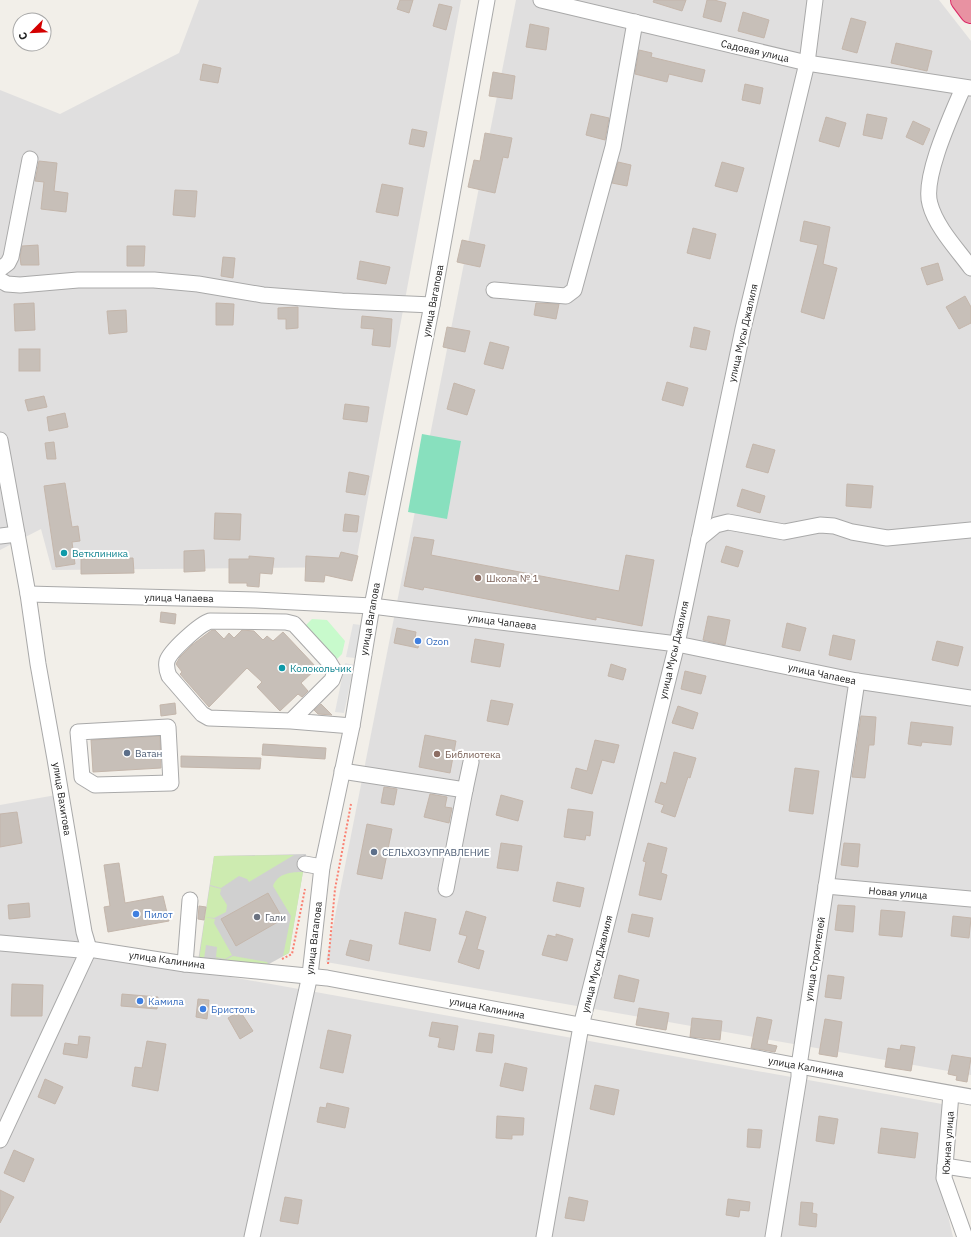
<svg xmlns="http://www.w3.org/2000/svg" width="971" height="1237" font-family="'IBM Plex Sans',sans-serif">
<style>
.residential{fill:#e0dfdf}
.religious{fill:#d0d0d0}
.grass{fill:#cdebb0}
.park{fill:#c8facc}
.pitch{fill:#88e0be}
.parking{fill:#e2e2e2}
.building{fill:#c7bfb8;stroke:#c4b6ab}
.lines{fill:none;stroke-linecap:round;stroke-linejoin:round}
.minor-casing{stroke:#a9a9a9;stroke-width:17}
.highway-casing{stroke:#dc2a67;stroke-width:24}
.path{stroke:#fa8072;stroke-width:2;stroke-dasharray:2 2;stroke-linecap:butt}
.minor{stroke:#fff;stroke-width:15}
.highway{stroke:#e892a2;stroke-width:22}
.culture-dot{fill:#0f9aa8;stroke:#fff;stroke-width:1.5}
.education-dot{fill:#8d6e63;stroke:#fff;stroke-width:1.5}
.shop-dot{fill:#3f7fe0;stroke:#fff;stroke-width:1.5}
.service-dot{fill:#5c6f8a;stroke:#fff;stroke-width:1.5}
.worship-dot{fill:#6b7280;stroke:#fff;stroke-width:1.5}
.labels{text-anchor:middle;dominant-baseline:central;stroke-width:4;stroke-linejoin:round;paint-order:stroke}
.street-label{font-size:10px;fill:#222;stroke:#fff}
.culture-label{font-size:10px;fill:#0d838f;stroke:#fff;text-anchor:start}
.education-label{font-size:10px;fill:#785e54;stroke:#fff;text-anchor:start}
.shop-label{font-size:10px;fill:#366cbe;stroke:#fff;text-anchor:start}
.service-label{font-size:10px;fill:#4e5e75;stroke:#fff;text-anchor:start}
.worship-label{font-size:10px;fill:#5b616d;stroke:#fff;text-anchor:start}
</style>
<rect width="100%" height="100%" fill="#f2efe9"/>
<!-- residential -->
<g class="residential">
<polygon points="199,0 461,0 355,567 52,570 41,529 0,550 0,90 60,114 179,53"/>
<polygon points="516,0 939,0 971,41 971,1075 326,962"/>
<polygon points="56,795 80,950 942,1104 937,1169 953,1237 0,1237 0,805"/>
</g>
<!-- religious -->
<polygon class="religious" points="306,854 289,953 258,970 198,961 214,856"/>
<!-- grass -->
<g class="grass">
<polygon points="294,855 249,882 247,879 239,876 221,888 210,885 214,856"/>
<path d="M303 872 289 953 283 956 291 916 273 886C278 873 291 872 303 872Z"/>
<polygon points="210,886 221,889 220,894 227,905 226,912 214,918 205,917"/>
<polygon points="205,917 215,919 214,923 232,955 225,959 216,957 217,947 206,945 204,959 215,960 216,958 225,960 233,956 267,962 268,964 258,970 199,961"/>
</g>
<!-- park -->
<polygon class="park" points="312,619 327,620 345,641 342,654 336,660 305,626"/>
<!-- pitch -->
<polygon class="pitch" points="422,434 461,441 447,519 408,512"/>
<!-- parking -->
<g class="parking">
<polygon points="353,624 361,625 355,658 346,657"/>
<polygon points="345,663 354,665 344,713 335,712"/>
</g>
<!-- building -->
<g class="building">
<polygon points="400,0 413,0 409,13 397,9"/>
<polygon points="654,0 686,0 682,11 653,2"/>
<polygon points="707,0 714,0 726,3 721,22 703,17"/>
<polygon points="439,4 452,7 446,30 433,26"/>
<polygon points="743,12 769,20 764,38 738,31"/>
<polygon points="851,18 866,22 857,53 842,49"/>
<polygon points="530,24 549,28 546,50 526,47"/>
<polygon points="896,43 932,51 927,71 891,63"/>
<polygon points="639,50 652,53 651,57 705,70 702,82 669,74 667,82 635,74"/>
<polygon points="203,64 221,68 218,83 200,80"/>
<polygon points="493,72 515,76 512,99 489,96"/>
<polygon points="745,84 763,88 760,104 742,100"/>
<polygon points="591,114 609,118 605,140 586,135"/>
<polygon points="867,114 887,118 882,139 863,135"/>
<polygon points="826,117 846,123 839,147 819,141"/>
<polygon points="913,121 930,129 923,145 906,137"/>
<polygon points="412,129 427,132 424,147 409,144"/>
<polygon points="485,133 512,138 508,158 503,157 495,193 468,187 474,160 480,161"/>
<polygon points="39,161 57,163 54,191 68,193 66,212 41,209 44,182 35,181"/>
<polygon points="618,162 631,165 627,186 612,183"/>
<polygon points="722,162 744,168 737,192 715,186"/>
<polygon points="382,184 403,188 398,216 376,212"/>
<polygon points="175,190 197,191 195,217 173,215"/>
<polygon points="804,221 830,227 823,264 837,268 824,319 801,312 818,245 800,241"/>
<polygon points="693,228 716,234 710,259 687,253"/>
<polygon points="462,240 485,245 480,267 457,262"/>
<polygon points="38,245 39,265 21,265 20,257 22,246"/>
<polygon points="127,246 145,246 144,266 127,266"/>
<polygon points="223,257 235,258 233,278 221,276"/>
<polygon points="360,261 390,267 386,284 357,279"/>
<polygon points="938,263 943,280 927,285 921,268"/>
<polygon points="965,296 971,307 971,323 959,329 946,307"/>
<polygon points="34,303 35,330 15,331 14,304"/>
<polygon points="216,303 234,304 233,325 216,325"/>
<polygon points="536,303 559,304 556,319 534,315"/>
<polygon points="298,307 298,328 286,329 286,319 278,319 278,308"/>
<polygon points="126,310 127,332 109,334 107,311"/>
<polygon points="362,316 392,319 390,347 372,345 374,329 361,328"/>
<polygon points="447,327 470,331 465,352 443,347"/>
<polygon points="694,327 710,331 706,350 690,347"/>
<polygon points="490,342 509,347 503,369 484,364"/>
<rect x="19" y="349" width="21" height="22"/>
<polygon points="667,382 688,388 683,406 662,400"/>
<polygon points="454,383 475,390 467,415 447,409"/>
<polygon points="44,396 47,407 28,411 25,400"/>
<polygon points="345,404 369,407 367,422 343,419"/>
<polygon points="65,413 68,427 49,431 47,417"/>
<polygon points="54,442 56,459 47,459 45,443"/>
<polygon points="753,444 775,450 768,473 746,467"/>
<polygon points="349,472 369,476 365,495 346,492"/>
<polygon points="65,483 72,527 78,526 80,541 72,542 75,564 56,567 44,486"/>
<polygon points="847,484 873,486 871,508 846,506"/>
<polygon points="742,489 765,496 760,513 737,506"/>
<polygon points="215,513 241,514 240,540 214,539"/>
<polygon points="345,514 359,516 357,532 343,531"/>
<polygon points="414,537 434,540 431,555 619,591 626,555 654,560 642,626 596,617 596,620 424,587 423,590 404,586"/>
<polygon points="726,546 743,551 738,567 721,562"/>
<polygon points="204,550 205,571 184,572 184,551"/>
<polygon points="341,552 358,556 352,581 325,575 324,582 305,581 306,556 339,558"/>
<polygon points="249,556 274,558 272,574 260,573 259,587 247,586 247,583 229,583 229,559 249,559"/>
<polygon points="133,558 134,573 81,574 81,559"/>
<polygon points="161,612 176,614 175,624 160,622"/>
<polygon points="708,616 730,620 725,645 703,640"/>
<polygon points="787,623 806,628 800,651 782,647"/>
<polygon points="397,628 416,632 415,638 420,639 418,648 394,643"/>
<polygon points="212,630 215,630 224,639 229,633 234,638 242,630 254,631 263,640 267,636 273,641 283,632 317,668 301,683 308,691 302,697 298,694 280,711 257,687 262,682 247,668 209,707 180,674 182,672 176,664 180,657 192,645"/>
<polygon points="833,635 855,640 851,660 829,655"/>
<polygon points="475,639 504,644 500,667 471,662"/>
<polygon points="937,641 963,647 958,666 932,660"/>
<polygon points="611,664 626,669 623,680 608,676"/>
<polygon points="685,671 706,676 701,694 681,689"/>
<polygon points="491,700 513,704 508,725 487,721"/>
<polygon points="175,703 176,714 161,716 160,705"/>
<polygon points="321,704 332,715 318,714 314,710"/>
<polygon points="678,706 698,713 693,729 672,723"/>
<polygon points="861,716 876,717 874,745 869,745 865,778 852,777"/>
<polygon points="911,722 953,727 951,745 922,742 921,746 908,744"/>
<polygon points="425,735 456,741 450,773 419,767"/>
<polygon points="160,736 161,768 93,772 91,740"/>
<polygon points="595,740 619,745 614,763 602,760 592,794 571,788 576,768 587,771"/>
<polygon points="263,744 326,748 325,759 262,755"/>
<polygon points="674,752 696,758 690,778 688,777 675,817 661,812 664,805 655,802 661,782 666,784"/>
<polygon points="181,756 261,758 260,769 181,767"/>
<polygon points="795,768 819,771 813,814 789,811"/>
<polygon points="384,787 397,789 394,805 381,803"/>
<polygon points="430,794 447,797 445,807 452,808 449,823 424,817"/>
<polygon points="501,795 523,801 518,821 496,815"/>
<polygon points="568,809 593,812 590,836 586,835 585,840 564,837"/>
<polygon points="17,812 22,843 0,847 0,814"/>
<polygon points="367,824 392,829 382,879 357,874"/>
<polygon points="501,843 522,846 518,871 497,868"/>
<polygon points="648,843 667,848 661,873 667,875 661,900 639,895 646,862 643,861"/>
<polygon points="844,843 860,844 858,867 841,865"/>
<polygon points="119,863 125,903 163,896 169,921 108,932 104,907 110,906 104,865"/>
<polygon points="557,882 584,888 580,907 553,901"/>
<polygon points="268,893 283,919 236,946 221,919"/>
<polygon points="29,903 30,917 9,919 8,905"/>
<polygon points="838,905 855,906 853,932 835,930"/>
<polygon points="199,906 206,907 204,920 198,919"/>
<polygon points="881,910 905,912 902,937 879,935"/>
<polygon points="466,911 486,917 477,949 484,951 479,969 458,962 467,936 459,934"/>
<polygon points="405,912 436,919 430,951 399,944"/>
<polygon points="632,914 653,918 649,937 628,932"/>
<polygon points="953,916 971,918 969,938 951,936"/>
<polygon points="556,934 573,939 567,961 542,955 548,935 556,937"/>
<polygon points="350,940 372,945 369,961 346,955"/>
<polygon points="619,975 639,980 634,1002 614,998"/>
<polygon points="828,975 844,977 841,999 825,997"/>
<polygon points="12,984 43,985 42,1016 11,1016"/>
<polygon points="122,994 158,997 157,1009 121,1006"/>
<polygon points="198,999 209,1000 207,1019 196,1017"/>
<polygon points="639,1008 669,1013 666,1030 636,1025"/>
<polygon points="240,1011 253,1031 240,1039 228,1018"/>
<polygon points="757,1017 772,1020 767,1044 777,1046 775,1052 751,1048"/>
<polygon points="692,1018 722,1021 720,1040 690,1037"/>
<polygon points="825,1019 842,1022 837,1057 819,1054"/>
<polygon points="432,1022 458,1026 454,1050 438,1047 440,1038 429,1036"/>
<polygon points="328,1030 351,1035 343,1073 320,1068"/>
<polygon points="479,1033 494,1035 492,1053 476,1051"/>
<polygon points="79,1036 90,1037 87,1058 63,1054 65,1043 78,1045"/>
<polygon points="147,1041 166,1044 158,1091 132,1086 135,1067 142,1068"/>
<polygon points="901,1045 915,1047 911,1071 885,1067 888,1048 900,1050"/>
<polygon points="952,1055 971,1058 967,1082 956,1080 957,1076 948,1074"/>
<polygon points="505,1063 527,1068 523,1091 500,1086"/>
<polygon points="45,1079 63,1087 55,1104 38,1097"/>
<polygon points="595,1085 619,1090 614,1115 590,1109"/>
<polygon points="327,1103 349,1108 345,1128 317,1122 320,1107 326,1108"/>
<polygon points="497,1116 524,1118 523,1135 512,1135 512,1139 496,1138"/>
<polygon points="819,1116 838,1119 834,1144 816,1141"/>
<polygon points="881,1128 918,1133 915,1158 878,1153"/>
<polygon points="748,1129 762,1130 760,1148 747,1147"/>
<polygon points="14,1150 34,1159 24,1182 4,1173"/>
<polygon points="0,1190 14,1197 0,1223"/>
<polygon points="285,1197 302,1200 298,1224 280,1221"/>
<polygon points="569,1197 588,1201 584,1221 565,1218"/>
<polygon points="728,1199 750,1202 749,1211 740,1210 739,1217 726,1215"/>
<polygon points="801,1202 813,1203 812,1213 817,1214 816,1227 799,1225"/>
</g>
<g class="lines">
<!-- minor casing -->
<g class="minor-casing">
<g id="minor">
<polyline points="541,0 807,63 971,88"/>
<path d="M963 88C952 114 922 178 930 204 936 227 957 249 971 268"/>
<polyline points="0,269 8,263 11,257 30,159"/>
<polyline points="0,280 7,284 20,285 78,280 154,280 198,284 263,295 342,301 432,305"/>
<polyline points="494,290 566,296 574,290 613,147 635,22"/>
<polyline points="0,440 28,594 38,664 55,759 84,932 89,949 0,1140"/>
<polyline points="0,536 17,534"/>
<polyline points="699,539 716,525 728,522 784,532 820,525 834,526 852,532 887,538 971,530"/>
<polyline points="28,594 256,600 372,606 677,644 857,681 971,698"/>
<path d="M291 721 332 680 335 672 329 662 294 624 286 622 210 621C200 624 170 651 167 661 166 666 167 671 169 676L202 714 209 718 291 721 352 726"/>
<polygon points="168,727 171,783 95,785 82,777 78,732"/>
<polyline points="342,771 465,790 446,889"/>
<polyline points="465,790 471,762"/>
<polyline points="305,864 322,867"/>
<polyline points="826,886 971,899"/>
<polyline points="0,943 80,950 89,949 185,964 327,978 799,1066 971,1097"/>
<polyline points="185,964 190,900"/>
<polyline points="951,1094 944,1178 965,1237"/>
<polyline points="945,1166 971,1170"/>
<polyline points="252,1237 310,975 322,867 327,844 352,726 372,606 432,305 487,0"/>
<polyline points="544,1237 581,1026 677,644 743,329 807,63 815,0"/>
<polyline points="773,1237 799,1077 799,1066 857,681"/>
</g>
</g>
<!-- highway casing -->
<g class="highway-casing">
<polyline id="highway" points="962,0 971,12"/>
</g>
<!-- path -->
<g class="path">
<polyline points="282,959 292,954 305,889"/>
<polyline points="328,964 335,889 351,804"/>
</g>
<!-- minor -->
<use href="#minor" class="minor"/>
<!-- highway -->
<use href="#highway" class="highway"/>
</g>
<!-- markers -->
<g class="culture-dot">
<circle cx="64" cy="553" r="4"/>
<circle cx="282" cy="668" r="4"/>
</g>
<g class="education-dot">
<circle cx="478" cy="578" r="4"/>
<circle cx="437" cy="754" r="4"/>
</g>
<g class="shop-dot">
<circle cx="418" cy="641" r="4"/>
<circle cx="136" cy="914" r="4"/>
<circle cx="140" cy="1001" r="4"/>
<circle cx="203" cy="1009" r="4"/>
</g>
<g class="service-dot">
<circle cx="127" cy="753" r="4"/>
<circle cx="374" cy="852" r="4"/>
</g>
<circle class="worship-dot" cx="257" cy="917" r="4"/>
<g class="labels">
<!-- street labels -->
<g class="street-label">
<text transform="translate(755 51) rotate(13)">Садовая улица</text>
<text transform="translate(433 301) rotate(-79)">улица Вагапова</text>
<text transform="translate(743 333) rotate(-77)">улица Мусы Джалиля</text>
<text transform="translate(179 598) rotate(1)">улица Чапаева</text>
<text transform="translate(370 619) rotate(-80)">улица Вагапова</text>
<text transform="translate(502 622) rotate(7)">улица Чапаева</text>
<text transform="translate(674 650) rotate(-77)">улица Мусы Джалиля</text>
<text transform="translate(822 674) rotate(12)">улица Чапаева</text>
<text transform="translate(62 799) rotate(81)">улица Вахитова</text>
<text transform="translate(898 893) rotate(5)">Новая улица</text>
<text transform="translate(314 938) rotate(-83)">улица Вагапова</text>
<text transform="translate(815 959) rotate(-81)">улица Строителей</text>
<text transform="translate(167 960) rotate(8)">улица Калинина</text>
<text transform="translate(597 964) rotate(-76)">улица Мусы Джалиля</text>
<text transform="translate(487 1008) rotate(11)">улица Калинина</text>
<text transform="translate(806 1067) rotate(10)">улица Калинина</text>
<text transform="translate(948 1143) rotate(-86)">Южная улица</text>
</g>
<!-- culture labels -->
<g class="culture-label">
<text x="72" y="553">Ветклиника</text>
<text x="290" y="668">Колокольчик</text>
</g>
<!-- education labels -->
<g class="education-label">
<text x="486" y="578">Школа № 1</text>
<text x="445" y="754">Библиотека</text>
</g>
<!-- shop labels -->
<g class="shop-label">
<text x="426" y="641">Ozon</text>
<text x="144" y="914">Пилот</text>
<text x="148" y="1001">Камила</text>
<text x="211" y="1009">Бристоль</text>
</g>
<!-- service labels -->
<g class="service-label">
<text x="135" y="753">Ватан</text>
<text x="382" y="852">СЕЛЬХОЗУПРАВЛЕНИЕ</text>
</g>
<!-- worship labels -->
<g class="worship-label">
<text x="265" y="917">Гали</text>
</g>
</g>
<!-- north arrow -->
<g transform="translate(32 32) rotate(246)"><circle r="19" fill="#ffffff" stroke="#a7a7a7"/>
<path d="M0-3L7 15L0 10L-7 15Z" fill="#d40000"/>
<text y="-6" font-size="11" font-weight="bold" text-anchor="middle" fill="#222222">С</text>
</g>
</svg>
